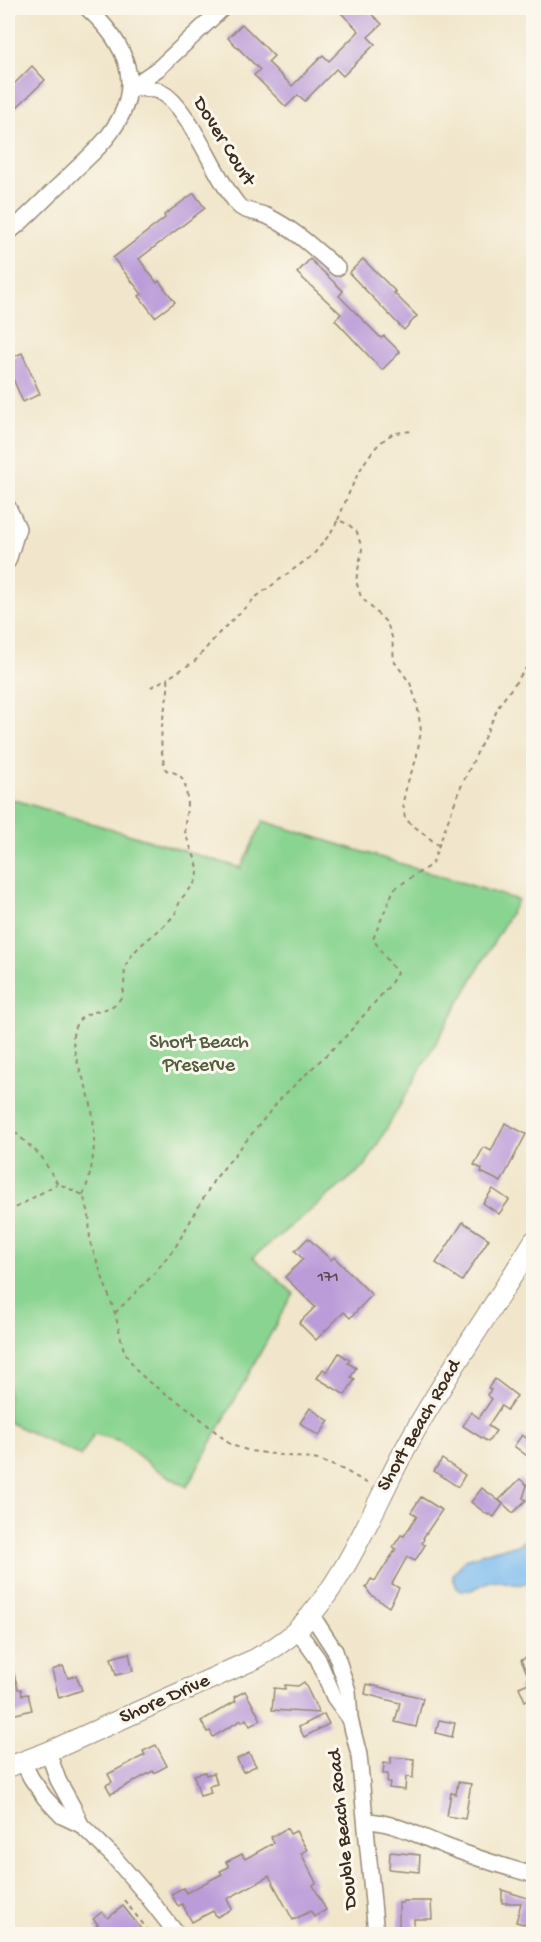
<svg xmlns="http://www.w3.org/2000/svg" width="541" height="1942" font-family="'Gochi Hand',sans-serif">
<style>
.green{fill:#8ad491;stroke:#627f58;stroke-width:1.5}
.water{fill:#7bbcf0;stroke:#5b7387;stroke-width:1.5}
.building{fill:#bb9cd9}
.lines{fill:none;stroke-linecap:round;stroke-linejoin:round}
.minor-casing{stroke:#968874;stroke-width:18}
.major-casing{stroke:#968874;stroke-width:22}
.path{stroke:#968874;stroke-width:2;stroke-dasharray:4.5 4.5;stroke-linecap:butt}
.minor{stroke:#fff;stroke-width:15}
.major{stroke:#fff;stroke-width:20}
.labels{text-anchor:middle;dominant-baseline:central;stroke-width:6;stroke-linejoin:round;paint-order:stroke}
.number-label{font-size:16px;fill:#5b464d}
.street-label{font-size:20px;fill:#3b2a1e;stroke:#fbf7ec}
.park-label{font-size:20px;fill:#535d40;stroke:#fbf7ec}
</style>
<rect width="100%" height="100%" fill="#fbf7ec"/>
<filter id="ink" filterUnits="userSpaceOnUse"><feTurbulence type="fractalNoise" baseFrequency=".0167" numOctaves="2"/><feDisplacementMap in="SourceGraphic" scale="12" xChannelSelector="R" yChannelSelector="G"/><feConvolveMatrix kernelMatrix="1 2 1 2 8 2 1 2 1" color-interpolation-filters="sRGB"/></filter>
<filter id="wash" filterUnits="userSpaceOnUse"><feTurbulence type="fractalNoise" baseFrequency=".008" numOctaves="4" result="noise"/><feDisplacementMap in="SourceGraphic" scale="24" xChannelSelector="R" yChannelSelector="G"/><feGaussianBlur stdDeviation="1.35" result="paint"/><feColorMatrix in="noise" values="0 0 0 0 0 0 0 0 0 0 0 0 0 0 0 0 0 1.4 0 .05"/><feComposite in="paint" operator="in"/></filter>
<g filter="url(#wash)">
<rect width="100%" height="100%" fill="#f1e6cb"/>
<!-- green -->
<polygon class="green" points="8,798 241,868 263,821 518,900 365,1166 253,1257 293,1293 187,1487 154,1468 120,1441 94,1434 81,1456 8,1422"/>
<!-- water -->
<path class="water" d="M533 1532V1579C514 1592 507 1577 490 1581 477 1585 474 1594 458 1589L453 1580V1576L455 1572 466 1559 497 1549 520 1545Z"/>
<g id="blocks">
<!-- building -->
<g class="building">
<polygon points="336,8 365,8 382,24 368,37 375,44 343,76 336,69 305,101 298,95 286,107 254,75 260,70 228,38 242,24 274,56 268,62 292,86 323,55 329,61 359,31"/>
<polygon points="32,66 45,80 13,111 8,106 8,90"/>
<polygon points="194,193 205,208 139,259 157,283 159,281 175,302 155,317 139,296 142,294 113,258 165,218 164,215"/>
<polygon points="310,259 343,291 339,296 381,338 384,336 400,352 382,370 335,320 341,314 297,273"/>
<polygon points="363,259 396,292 394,293 417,316 404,330 349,273"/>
<polygon points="22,353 40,394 23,402 8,367 8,359"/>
<polygon points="505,1123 526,1134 501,1182 481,1172 482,1169 474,1165 484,1147 491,1151"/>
<polygon points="493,1189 509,1200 499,1214 483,1203"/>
<polygon points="463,1222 489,1239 462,1281 436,1263"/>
<polygon points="308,1238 331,1260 334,1257 372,1295 350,1318 344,1312 316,1340 299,1323 315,1307 285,1277 303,1259 295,1251"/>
<polygon points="339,1353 350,1360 348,1363 356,1368 351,1377 355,1379 345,1395 317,1378 323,1369 327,1372"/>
<polygon points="495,1379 517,1396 507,1410 501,1406 488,1426 496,1431 488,1442 463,1426 471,1412 479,1418 492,1399 487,1395 491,1390 488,1388"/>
<polygon points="310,1408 329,1421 319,1436 300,1423"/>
<polygon points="522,1435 534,1443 534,1461 514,1446"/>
<polygon points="442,1459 465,1475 458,1487 434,1471"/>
<polygon points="520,1479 527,1485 523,1498 526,1500 513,1513 499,1500"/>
<polygon points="482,1488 503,1504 494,1517 489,1514 488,1515 471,1502"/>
<polygon points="421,1497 442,1510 423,1538 424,1539 422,1543 425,1545 415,1561 407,1557 392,1584 399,1588 389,1607 371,1595 366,1588 371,1579 375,1581 396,1549 393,1547 401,1535 404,1536 417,1516 411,1512"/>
<polygon points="129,1653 133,1671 116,1675 111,1658"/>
<polygon points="534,1654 534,1697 525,1701 519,1687 531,1682 521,1660"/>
<polygon points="8,1662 11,1662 18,1689 21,1689 22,1695 28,1694 32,1710 8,1716"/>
<polygon points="63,1666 68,1678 76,1675 82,1690 59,1698 52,1670"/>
<polygon points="304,1682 319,1713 272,1710 274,1688 285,1689 285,1685 298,1686"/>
<polygon points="367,1684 423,1698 416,1727 395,1722 400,1703 365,1694"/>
<polygon points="245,1691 261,1720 250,1726 246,1719 242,1722 241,1720 213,1737 210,1731 207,1732 201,1721 236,1701 234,1697"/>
<polygon points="324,1714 329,1724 304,1737 299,1727"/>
<polygon points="439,1720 455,1723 452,1737 436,1733"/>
<polygon points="156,1745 167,1766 154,1773 153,1771 111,1794 106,1785 112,1782 108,1774 145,1755 143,1751"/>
<polygon points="249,1753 256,1766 243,1772 237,1759"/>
<polygon points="391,1757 414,1759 413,1778 406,1777 405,1790 389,1788 390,1782 387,1782 388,1774 383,1774 384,1763 391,1764"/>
<polygon points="205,1772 206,1775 214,1773 217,1784 209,1786 211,1793 200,1796 194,1775"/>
<polygon points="458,1782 471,1784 465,1819 447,1816 451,1793 456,1794"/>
<polygon points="287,1828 290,1834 296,1831 307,1850 301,1853 316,1883 313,1885 326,1910 314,1917 311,1911 293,1920 269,1876 227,1899 232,1909 217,1917 213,1911 192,1922 182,1904 178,1906 171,1894 183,1888 186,1893 222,1874 220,1871 229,1867 226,1862 242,1854 245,1859 268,1846 274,1843 271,1837"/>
<polygon points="390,1852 420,1855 419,1872 389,1869"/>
<polygon points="502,1890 534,1900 534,1927 516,1922 521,1903 502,1903"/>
<polygon points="403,1901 431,1901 432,1919 414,1919 414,1928 399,1928 399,1903 403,1903"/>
<polygon points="123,1906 146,1935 101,1935 95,1927 98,1924 93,1919 102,1912 108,1918"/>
</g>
</g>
</g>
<g filter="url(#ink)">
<use href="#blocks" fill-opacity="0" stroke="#968874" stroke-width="1.5"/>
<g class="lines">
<!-- minor casing -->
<g class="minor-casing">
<g id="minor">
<path d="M130 88C139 88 153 87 161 92 190 107 214 177 238 205 244 212 258 212 267 216 293 228 315 249 337 268"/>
<polyline points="130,88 159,68 223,8"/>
<path d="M8 233 20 223C38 206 55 189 73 172 86 159 101 147 111 132 146 85 126 43 87 8"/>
<polyline points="8,507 18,528 8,561"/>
<polyline points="311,1614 335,1651 348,1691 350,1719 359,1755 376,1934"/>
<polyline points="297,1630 318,1659 334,1697 350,1719"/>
<polyline points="48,1752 58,1780 74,1809 81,1825"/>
<polyline points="23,1762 31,1778 45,1798 62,1816 81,1825 113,1856 143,1891 177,1934"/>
<path d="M366 1821C394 1822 419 1836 445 1846 474 1857 504 1867 534 1875"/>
</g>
</g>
<!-- major casing -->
<g class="major-casing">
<path id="major" d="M8 1767 48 1752 255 1659C270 1651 284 1642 296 1631 350 1579 378 1494 415 1431 452 1366 495 1305 534 1241"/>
</g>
<!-- path -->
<g class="path">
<path d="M338 520C349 493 363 453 389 436 395 432 405 432 412 431"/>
<polyline points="151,687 168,678"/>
<polyline points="8,1126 41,1156 57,1183 83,1195 89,1213 90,1242 115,1313 124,1351 137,1371 150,1383 189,1409 231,1445 250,1451 319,1460 344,1470 370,1485"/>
<path d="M83 1195C96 1165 97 1127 89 1096 84 1078 69 1048 74 1030 81 1005 109 1016 120 999 127 989 122 974 127 963 137 943 161 932 175 914 178 909 178 903 182 898 189 889 198 883 198 871 198 857 182 837 185 823 187 811 190 784 179 775 176 773 170 771 166 770 159 750 161 727 165 707 167 697 169 689 168 678L195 661 220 632 256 597 313 555 330 534 338 520 348 524 357 532 362 549 356 581 361 597 387 623 392 637 394 661 410 683 417 703 421 731 416 760 407 784 403 802 405 819 438 845"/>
<polyline points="8,1212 57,1184"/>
<polyline points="115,1313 153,1275 176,1246 214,1180 282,1097 345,1037 389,986 397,973 383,954 373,939 394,889 432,864 459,791 500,704 534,657"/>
<polyline points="124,1900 151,1934"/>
</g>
<!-- minor -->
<use href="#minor" class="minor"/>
<!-- major -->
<use href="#major" class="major"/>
</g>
</g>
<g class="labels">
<!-- number labels -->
<g class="number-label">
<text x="328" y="1278">171</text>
</g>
<!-- street labels -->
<g class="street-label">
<text transform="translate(223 142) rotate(58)">Dover Court</text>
<text transform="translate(420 1426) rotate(-60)">Short Beach Road</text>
<text transform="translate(165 1700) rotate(-24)">Shore Drive</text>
<text transform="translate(344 1829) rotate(-96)">Double Beach Road</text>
</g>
<!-- park labels -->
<g class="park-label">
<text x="199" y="1043">Short Beach<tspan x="199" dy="23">Preserve</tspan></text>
</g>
</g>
<!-- margin -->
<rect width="541" height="1942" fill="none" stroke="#fbf7ec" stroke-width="30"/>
</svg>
